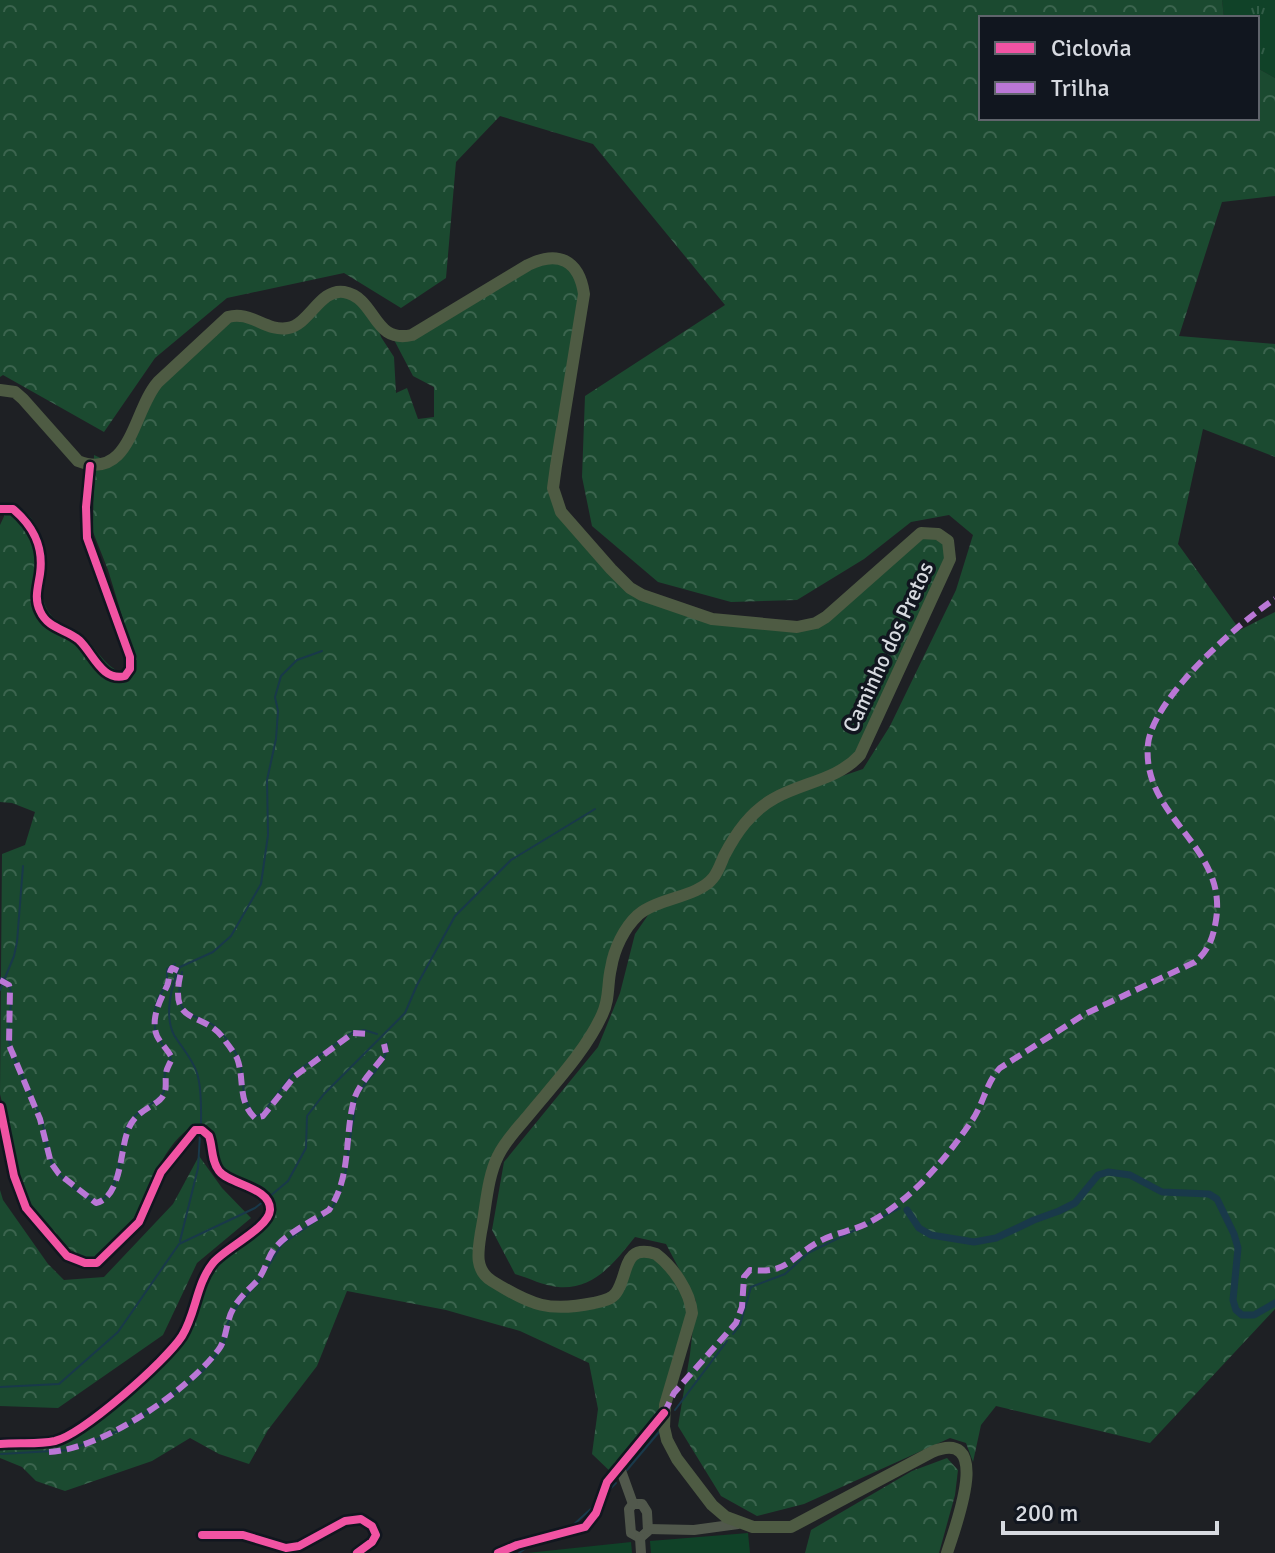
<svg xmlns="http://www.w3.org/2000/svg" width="1275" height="1553" font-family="Signika,sans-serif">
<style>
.grass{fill:url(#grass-tufts)}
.forest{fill:url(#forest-crowns)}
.park{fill:#104228}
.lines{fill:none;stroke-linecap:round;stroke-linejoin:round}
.stream{stroke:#19394a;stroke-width:2}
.canal{stroke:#19394a;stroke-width:7}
.minor{stroke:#51584c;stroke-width:10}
.major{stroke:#4e5b43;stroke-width:12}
.quiet{stroke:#ba77d6;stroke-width:6;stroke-dasharray:12 6;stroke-linecap:butt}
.cycleway-casing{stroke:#11161f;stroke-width:13}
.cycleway{stroke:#f153a3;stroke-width:8}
.labels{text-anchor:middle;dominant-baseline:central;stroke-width:7;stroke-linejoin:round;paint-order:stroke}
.street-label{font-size:22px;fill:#d7dae0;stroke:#11161f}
</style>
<defs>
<pattern id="grass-tufts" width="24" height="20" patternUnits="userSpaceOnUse" patternTransform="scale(2)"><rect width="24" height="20" fill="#104228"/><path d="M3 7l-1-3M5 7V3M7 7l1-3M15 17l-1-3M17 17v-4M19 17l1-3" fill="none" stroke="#325d47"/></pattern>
<pattern id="forest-crowns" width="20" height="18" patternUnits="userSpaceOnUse" patternTransform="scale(2)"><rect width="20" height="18" fill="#1b4a30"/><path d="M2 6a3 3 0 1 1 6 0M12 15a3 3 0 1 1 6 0" fill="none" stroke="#3b644e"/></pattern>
</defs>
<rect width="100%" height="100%" fill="#1e2024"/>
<!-- grass -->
<polygon class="grass" points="1222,0 1275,0 1275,78 1257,68 1257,18 1224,18"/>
<!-- forest -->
<g class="forest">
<path d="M0 0H1222L1224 18H981V118H1257V68L1275 78V196L1222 202 1179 336 1275 344V457L1203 429 1178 544 1240 630 1275 612V1309L1150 1443 996 1406 981 1425 973 1462 966 1443 950 1438 804 1504 757 1516 721 1496 678 1426 690 1354 696 1301 666 1244 635 1237C614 1263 594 1290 558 1287 544 1286 529 1278 515 1274L492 1230 504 1162 598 1047 620 993 635 934 655 905 628 925 603 1013 492 1171 481 1232 484 1275 539 1305 607 1300 627 1263 649 1251 684 1288 690 1326 673 1393 614 1475 592 1454 598 1409 589 1363 520 1331 446 1310 347 1291 317 1366 268 1430 249 1464 219 1454 190 1438 152 1461 65 1491 36 1481 22 1467 0 1458V1444L56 1440 140 1381 181 1337 213 1262 261 1225 269 1203 220 1173 211 1146 196 1128 191 1127C156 1151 152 1196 127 1228 118 1239 105 1249 95 1258H74L43 1224 24 1193 0 1094 2 854 25 845 35 812 12 803 0 802V525L7 510 17 506C36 516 47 543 45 565 43 577 40 590 44 602 51 626 75 627 90 643 100 655 111 672 127 674L133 652 108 570 93 532 94 455 109 462 118 457 149 392 228 317 277 328 306 317 322 301 345 292 374 316 381 337 394 357 396 393 407 388 418 419 434 417V387L413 376 392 336 412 335 539 259 570 263 584 294 556 466 561 512 611 569 654 600 712 619 816 623 913 539 938 534 950 559 860 755 775 799 863 769 890 726 956 590 973 535 949 515 911 522 864 559 797 600 731 602 658 582 592 526 582 477 585 396 725 305 593 144 500 116 456 162 446 278 401 308 344 273 227 298 155 358 104 432 3 375 0 377Z"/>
<polygon points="199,1156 222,1188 251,1218 197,1263 163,1335 58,1408 0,1406 0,1190 3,1200 48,1264 64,1280 104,1277 173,1204"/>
<polygon points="947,1458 958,1470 955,1495 939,1553 805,1553 811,1530 912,1471"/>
</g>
<!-- park -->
<g class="park">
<polygon points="748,1533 750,1553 651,1553 650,1541"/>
<polygon points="631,1542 632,1553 527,1553"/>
</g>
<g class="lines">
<!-- stream -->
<g class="stream">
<path d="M182 972C169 1030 203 1006 224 1036 230 1044 238 1054 240 1063 244 1083 241 1101 256 1116L262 1114 293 1074 353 1032 364 1030 377 1034"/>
<polyline points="0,978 3,978"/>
<path d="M6 980C18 995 5 1022 9 1041 15 1068 33 1094 42 1121 47 1136 46 1156 55 1169 63 1180 85 1199 99 1202 123 1189 118 1150 127 1127 135 1109 154 1107 164 1092L165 1069 171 1058 155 1033V1010L158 998 167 984V969L175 964"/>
<polyline points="0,990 14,956 17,942 23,866"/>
<path d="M201 1124C201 1108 202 1089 197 1073 192 1058 182 1048 174 1035 164 1016 171 985 180 967L213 952 231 936 261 884 268 835 267 780 276 739 278 711 275 697 281 676 297 660 322 651"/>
<polyline points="269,1197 288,1181 306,1148 307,1116 324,1094 405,1013 417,985 455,916 511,860 595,809"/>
<polyline points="180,1241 198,1168 200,1134"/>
<polyline points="733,1334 740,1325 751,1287 785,1274 808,1253 900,1208"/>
<polyline points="0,1387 59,1384 118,1332 179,1244 255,1208 264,1201"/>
<polyline points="675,1410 727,1341"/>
<path d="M1 1454 69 1450 118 1431 154 1408 200 1374 223 1347 228 1322 235 1309 259 1281 282 1244 330 1211C350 1181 346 1154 353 1121 355 1113 353 1103 357 1096 366 1078 388 1064 387 1043"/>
<polyline points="627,1470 659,1432"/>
<polyline points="608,1491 616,1483"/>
<polyline points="571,1527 593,1507"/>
<polyline points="519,1553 526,1548"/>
</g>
<!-- canal -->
<polyline class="canal" points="907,1210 919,1228 931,1235 974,1242 996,1238 1034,1220 1059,1211 1075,1203 1098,1175 1108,1172 1130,1175 1162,1192 1209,1194 1217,1199 1234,1234 1238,1248 1233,1300 1236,1310 1242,1315 1254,1315 1275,1303"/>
<!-- minor -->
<g class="minor">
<path d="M0 509H13C33 526 44 546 40 574 38 587 34 599 40 611 48 629 66 629 79 640 93 653 102 682 125 676L130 669V657L87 538 86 507 90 466"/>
<path d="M0 1107 14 1176 26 1208 67 1256 85 1263H97L139 1222 161 1172 195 1130H202L209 1136C213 1147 211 1161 219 1171 230 1185 271 1187 270 1210 269 1228 225 1248 213 1263 196 1284 196 1314 182 1336 166 1361 83 1434 55 1441 37 1445 18 1442 0 1444"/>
<polyline points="619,1465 633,1504"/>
<polyline points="633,1504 642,1504 647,1512 648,1531 640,1538"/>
<polyline points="633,1504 629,1509 631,1533 640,1538"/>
<polyline points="648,1529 694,1530 738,1524"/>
<polyline points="202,1535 243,1535 286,1548 299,1546 345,1521 361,1519 372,1526 376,1535 372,1542 357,1553"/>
<polyline points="640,1538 641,1553"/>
<polyline points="498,1553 517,1545 585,1527 596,1513 607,1482 664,1413"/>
</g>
<!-- major -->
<path class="major" d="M0 390 15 392 23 399 78 461C131 482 133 410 158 382L228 317C250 310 266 332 288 328 310 324 320 288 344 292 377 298 372 344 412 335L528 265C558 250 579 260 584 294L556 466 553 488 561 512 611 569 630 588 642 595 712 619 797 627 816 623 826 617 921 533 938 534 948 541 950 559 860 755C837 780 804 782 775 798 751 811 736 833 724 856 721 863 718 872 713 878 698 897 658 898 638 915 624 928 614 949 611 968 607 984 610 999 602 1015 585 1052 553 1085 527 1117 517 1129 505 1141 498 1156 487 1178 486 1208 481 1232 478 1251 474 1270 492 1281 532 1306 549 1312 594 1303 602 1301 611 1300 616 1293 629 1275 622 1243 656 1254 673 1267 690 1291 692 1313L665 1405 664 1427 667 1440 677 1459 712 1505 726 1517 753 1527H791L932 1452C995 1426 954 1530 947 1553"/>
<!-- quiet -->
<g class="quiet">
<path d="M0 980 9 985 10 989 9 1045 40 1119 51 1163 59 1174 96 1203C121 1197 120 1153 127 1133 134 1108 159 1107 164 1094 167 1088 165 1081 166 1075 166 1068 170 1064 172 1058 168 1050 161 1044 157 1036 150 1019 160 1001 167 986 170 979 168 974 172 968L181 972C167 1030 205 1008 226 1042 230 1047 234 1053 237 1058 245 1079 237 1101 255 1118L263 1116 295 1076 353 1033 371 1034"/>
<path d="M664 1413 674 1393 736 1323 742 1307 744 1277 750 1270C788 1274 789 1258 820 1241 835 1233 851 1231 866 1224 910 1202 944 1161 971 1122 984 1104 985 1084 1000 1068L1085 1014 1195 962C1209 950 1213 938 1216 920 1228 845 1141 818 1148 744 1153 698 1238 623 1275 599"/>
<path d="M49 1452C103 1449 188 1391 219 1349 227 1338 226 1321 233 1309 239 1298 248 1290 257 1281 265 1271 267 1259 274 1249 287 1233 312 1221 329 1210 352 1176 344 1137 354 1100 358 1084 377 1066 386 1053L384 1044"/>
</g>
<!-- cycleway casing -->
<g class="cycleway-casing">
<g id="cycleway">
<path d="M0 509H13C33 526 44 546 40 574 38 587 34 599 40 611 48 629 66 629 79 640 93 653 102 682 125 676L130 669V657L87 538 86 507 90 466"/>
<path d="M0 1107 14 1176 26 1208 67 1256 85 1263H97L139 1222 161 1172 195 1130H202L209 1136C213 1147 211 1161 219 1171 230 1185 271 1187 270 1210 269 1228 225 1248 213 1263 196 1284 196 1314 182 1336 166 1361 83 1434 55 1441 37 1445 18 1442 0 1444"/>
<polyline points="202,1535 243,1535 286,1548 299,1546 345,1521 361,1519 372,1526 376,1535 372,1542 357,1553"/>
<polyline points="498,1553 517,1545 585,1527 596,1513 607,1482 664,1413"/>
</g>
</g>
<!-- cycleway -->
<use href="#cycleway" class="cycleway"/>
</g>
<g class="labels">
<!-- street labels -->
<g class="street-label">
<text transform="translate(888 647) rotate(-65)">Caminho dos Pretos</text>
</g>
</g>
<!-- legend -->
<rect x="979" y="16" width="280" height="104" fill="#11161f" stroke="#60646c" stroke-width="2"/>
<rect x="995" y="42" width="40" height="12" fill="#f153a3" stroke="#60646c" stroke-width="2"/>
<text x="1051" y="56" font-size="24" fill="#d7dae0">Ciclovia</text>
<rect x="995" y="82" width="40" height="12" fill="#ba77d6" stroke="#60646c" stroke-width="2"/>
<text x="1051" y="96" font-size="24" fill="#d7dae0">Trilha</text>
<!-- scale -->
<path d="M1003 1521v12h214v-12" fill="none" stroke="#d7dae0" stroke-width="4"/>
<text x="1015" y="1521" font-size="24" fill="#d7dae0" stroke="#11161f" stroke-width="6" paint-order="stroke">200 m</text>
</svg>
